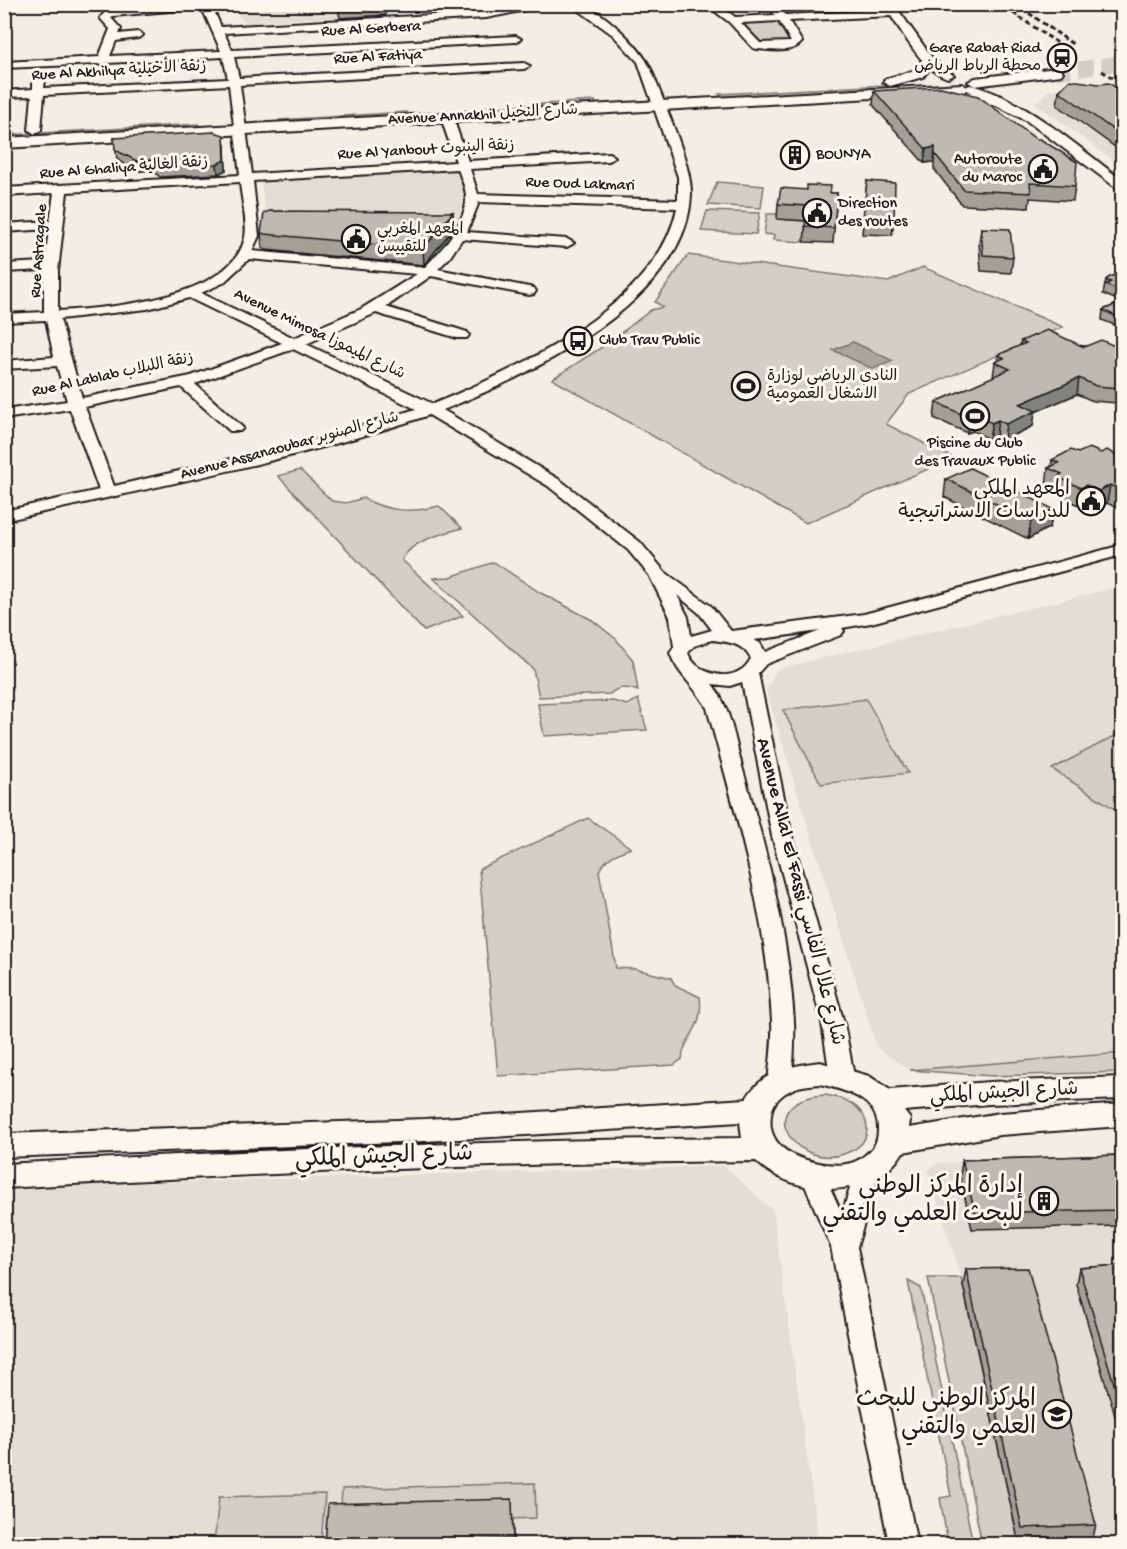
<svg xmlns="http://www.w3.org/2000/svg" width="1127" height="1549" font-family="'Gochi Hand','Playpen Sans Arabic',sans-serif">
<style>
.built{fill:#e2ded5}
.green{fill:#d2cfc6;stroke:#777671;stroke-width:1.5}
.water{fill:#a9a6a0;stroke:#716f6b;stroke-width:1.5}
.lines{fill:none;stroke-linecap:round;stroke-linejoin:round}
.major-tunnel{stroke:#d2cec6;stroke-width:15;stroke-dasharray:15 8;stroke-linecap:butt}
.minor-casing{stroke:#1c1c1c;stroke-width:4}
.major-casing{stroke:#1c1c1c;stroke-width:4}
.minor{fill:#fbf7ec;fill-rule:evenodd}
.major{fill:#fbf7ec;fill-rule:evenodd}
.rail{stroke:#1c1c1c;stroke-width:3;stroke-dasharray:5 3;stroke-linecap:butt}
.wall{fill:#a3a098;stroke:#1c1c1c;stroke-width:1.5}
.shaded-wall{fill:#84827c;stroke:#1c1c1c;stroke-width:1.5}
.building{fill:#bdbab1;stroke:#1c1c1c;stroke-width:1.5}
.labels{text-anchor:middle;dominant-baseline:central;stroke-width:6;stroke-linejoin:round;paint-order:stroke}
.far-street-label{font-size:16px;fill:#1c1c1c;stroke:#fbf7ec}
.far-poi-label{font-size:16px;fill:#1c1c1c;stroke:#fbf7ec;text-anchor:start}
.poi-label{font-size:20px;fill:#1c1c1c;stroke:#fbf7ec;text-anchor:end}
.street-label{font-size:20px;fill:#1c1c1c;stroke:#fbf7ec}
.near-street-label{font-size:24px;fill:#1c1c1c;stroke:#fbf7ec}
.near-poi-label{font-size:24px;fill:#1c1c1c;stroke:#fbf7ec;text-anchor:end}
</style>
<rect width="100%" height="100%" fill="#f2eee4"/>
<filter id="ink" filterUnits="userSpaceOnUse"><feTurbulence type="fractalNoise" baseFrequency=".0167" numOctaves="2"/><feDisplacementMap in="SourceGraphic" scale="12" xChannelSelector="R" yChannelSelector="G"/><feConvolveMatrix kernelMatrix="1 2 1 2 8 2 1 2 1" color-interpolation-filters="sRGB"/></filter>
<g filter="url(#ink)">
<!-- built -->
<g class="built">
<polygon points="225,5 337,5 341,20 313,21 313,18 262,21 261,23 250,24 244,22 235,11 227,10"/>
<polygon points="1115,86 1122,90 1122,167 1035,103 1049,90"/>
<polygon points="447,168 461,173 465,188 458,226 267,224 261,183 272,179"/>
<polygon points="1122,586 1122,1053 910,1070 877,1048 766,691 777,669"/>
<polygon points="1122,1157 1122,1544 1019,1544 961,1278 928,1171 938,1163"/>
<polygon points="725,1166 773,1211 819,1544 5,1544 4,1187"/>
</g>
<!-- green -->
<g class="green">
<polygon points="776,21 790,42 759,44 741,22"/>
<polygon points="887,85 891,90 723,100 719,94"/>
<polygon points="595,101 598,107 480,114 478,108"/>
<polygon points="407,112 408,118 279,125 279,120"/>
<polygon points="199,124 199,129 5,140 5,135"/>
<polygon points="717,182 764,186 761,208 708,205"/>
<polygon points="707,211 760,213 756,234 701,231"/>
<polygon points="767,214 778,214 777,219 806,221 804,242 773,240 774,235 764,234"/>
<polygon points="688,255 888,282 923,267 1063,327 909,394 886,424 953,458 806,523 552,379 604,346 651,310 663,307 655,302"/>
<path d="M300 470 332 501 346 503 363 498C388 512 412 513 439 506L462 528C442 534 411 540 402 560L463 616 424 631 278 476Z"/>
<path d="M494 562 539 592 592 620 616 639 633 660 638 691C628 687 618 686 610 694L539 697 533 669 433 578 450 577Z"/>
<polygon points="638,699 647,730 544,736 538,704 613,701 627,705"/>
<polygon points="866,699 908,773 821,784 783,710"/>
<polygon points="1122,732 1122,814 1052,769"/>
<path d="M588 818 631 848C617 853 606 857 599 871L616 968 635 969 671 978 675 985 700 997C704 1031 684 1035 682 1059L674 1065 498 1076 479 869Z"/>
<polygon points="1122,1053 1122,1072 992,1076 910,1070"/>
<path d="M825 1095C835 1097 844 1098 852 1104 871 1116 873 1141 851 1151 797 1177 747 1100 825 1095Z"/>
<polygon points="928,1278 961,1278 1019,1544 982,1544"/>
<polygon points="908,1281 921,1288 973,1544 948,1544 940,1498 951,1496"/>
<polygon points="535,1483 536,1518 340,1525 342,1489"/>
<polygon points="325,1494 321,1544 214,1544 219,1497"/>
</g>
<!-- water -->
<polygon class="water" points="853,342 893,361 873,369 833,350"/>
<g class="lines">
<!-- major-tunnel -->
<polyline class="major-tunnel" points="1056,72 1122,63"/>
<!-- minor casing -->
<g class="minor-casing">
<g id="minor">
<path d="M174 4H211L221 27 486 12 530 4H557L486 18 224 33 232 50 516 36 521 39 516 42 234 57 239 78 524 63 530 66 524 69 240 85 252 174 456 162 441 118 447 114 453 118 468 161 609 153 615 157 609 161 470 169 478 194 678 200V177L638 62 613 35 570 4C574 4 580 4 584 5 607 14 645 51 653 74 664 104 692 165 691 194 688 301 528 376 443 410L560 480 640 542 665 572 711 606 731 631 864 614 1122 545V555L871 623 842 628 844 631 841 635 766 664 758 673 792 836 844 1023 854 1076 850 1082 842 1084 834 1082 830 1076 822 1023 772 836 742 682 730 686 712 684C731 707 735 742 743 770 767 852 789 937 794 1022 795 1042 793 1062 792 1082L788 1088 780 1090 772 1088 768 1082C770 1062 773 1042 772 1022 767 915 735 811 707 708 696 687 677 674 670 653L674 647 670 617 649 575 628 550 548 486 429 415C291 462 146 488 4 521V511L99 490 70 409 4 419V410L67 401 57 366 4 369V361L54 357 46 320 4 322V314L44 312V270L4 272V264L45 262 49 229 4 232V224L50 221 54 193 4 196V188L240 175 229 85 44 95 41 130 35 134 29 130 32 96 4 97V91L33 89V80L39 77 45 80 44 88 228 79 223 57 107 63 102 65 98 64 4 68V62L99 57 110 29 100 18 106 11ZM202 8 221 51 110 56 116 41 138 38 143 35 138 32 119 34 121 29 111 18 113 16ZM458 169C461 178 466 188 466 197 468 220 440 252 425 267L252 251 259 236 253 181ZM240 182C241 197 248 224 245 237 232 299 110 308 58 311V271L67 192ZM479 202 677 208C657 307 517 369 433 404L306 344 376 313 457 338H467L469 335 467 332 386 307 431 276 529 295 534 294 536 291 534 288 438 269 450 257 462 239 567 247 574 243 567 239 467 232ZM249 259 417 274 361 309 294 338 201 293 223 283ZM189 298 282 343 191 376 82 398 60 319 147 309ZM293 349 416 409 318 439 114 486 85 407 181 387 230 431H240L243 428 240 425 195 384ZM677 595 699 613 712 630 691 636 688 617ZM820 631 765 652 760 643 754 640ZM712 640C729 642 743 643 751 659 748 663 745 668 741 670 724 682 694 671 688 653L694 646Z"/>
<path d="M705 4H718L735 17 775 15 771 9 776 6 780 7 785 15 887 10 883 4H894L933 59 954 75 948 78C922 70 906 37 891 16L789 21 802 42C792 54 771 50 757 49L753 48 729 22ZM779 21 791 42 760 43 741 23Z"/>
<path d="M971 85C1025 99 1078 147 1122 180V190L1118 189 1027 121 967 90V86Z"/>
<polygon points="868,1160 877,1163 880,1169 857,1247 917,1544 889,1544 831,1247 801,1176 804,1170 813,1167 822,1170 842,1214 856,1169 859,1163"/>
</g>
</g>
<!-- major casing -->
<g class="major-casing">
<g id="major">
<polygon points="929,57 936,61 923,77 890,86 883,82 885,79 913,71 924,58"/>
<polygon points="1056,68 1061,69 1063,72 1061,75 975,86 968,82 975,78"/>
<polygon points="962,84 969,88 965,92 1002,96 1010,101 1002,106 948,98 943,97 941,94 4,148 4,138"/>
<path d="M820 1062 869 1076 890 1090 989 1082 1122 1077V1099L989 1104 904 1111 910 1119 909 1128 1000 1113 1122 1104V1126L1000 1135 903 1152C875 1201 794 1198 756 1161 505 1163 255 1173 4 1188V1164C250 1150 496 1140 742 1138L740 1122 425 1141 4 1157V1134L425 1119 746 1099C762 1071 789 1066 820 1062ZM820 1084C845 1090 879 1099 878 1130 878 1145 871 1151 860 1159 849 1166 836 1165 825 1164 798 1160 766 1148 771 1115 772 1102 782 1094 793 1089 801 1085 811 1085 820 1084Z"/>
</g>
</g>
<!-- minor -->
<use href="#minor" class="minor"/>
<!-- major -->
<use href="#major" class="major"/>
<!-- rail -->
<g class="rail">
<polyline points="1000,4 1062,46"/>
<polyline points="1016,4 1074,45"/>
<polyline points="1102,71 1122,84"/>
</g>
</g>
<!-- wall -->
<g class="wall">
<polygon points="337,4 409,4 385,9 386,15 340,18"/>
<polygon points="874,91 1075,186 1073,201 1030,198 1029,208 962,205 934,169 934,162 924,163 873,105"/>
<polygon points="1059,91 1122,92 1122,152 1057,105"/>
<polygon points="114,138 225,145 226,170 218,174 160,177 152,170 139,171 122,163 117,159"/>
<polygon points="867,181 894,220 892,235 862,234"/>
<polygon points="830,193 837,193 833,243 804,242 806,221 777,219 778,204"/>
<polygon points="454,228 424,265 266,250 262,248 261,233"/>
<polygon points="981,228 1013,257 1011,273 981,271 979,243"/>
<polygon points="1122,272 1122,302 1103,294 1106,280"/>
<polygon points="1122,302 1122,328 1102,320 1103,310"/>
<polygon points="1021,341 1122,349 1122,401 1117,403 1093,401 1077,394 1035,412 1033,426 1004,440 996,436 989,439 973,431 967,433 934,418 936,402 993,377 995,362 998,361 998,355 1020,346"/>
<polygon points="1078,453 1101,453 1122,458 1122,503 1115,507 1107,503 1096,509 1083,503 1078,505 1055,494 1056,490 1046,486 1048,468 1051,467 1052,460"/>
<polygon points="946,479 1053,509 1050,527 1028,539 944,497"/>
<polygon points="1122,1155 1122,1226 972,1229 960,1176 962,1160"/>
<polygon points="1122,1265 1122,1439 1076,1284 1079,1268"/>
<polygon points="966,1269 1096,1525 1092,1541 1019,1544 963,1285"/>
<polygon points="512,1499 513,1545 325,1545"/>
</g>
<!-- shaded-wall -->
<g class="shaded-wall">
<polygon points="385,4 409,4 385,9"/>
<polygon points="224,135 226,170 218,174 217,164"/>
<polygon points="935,147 934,162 924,163 926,149"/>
<polygon points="151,160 152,170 139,171 137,161"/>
<polygon points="453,212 454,228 424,265 423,249"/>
<polygon points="1079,378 1077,394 1035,412 1033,426 1004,440 1006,424 1020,404"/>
<polygon points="1122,386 1122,401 1117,403 1120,388"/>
<polygon points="974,415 973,431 967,433 969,418"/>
<polygon points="998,420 996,436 989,439 992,423"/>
<polygon points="1086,485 1083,503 1078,505 1081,488"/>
<polygon points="1110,485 1107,503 1096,509 1099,491"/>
<polygon points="1122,487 1122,503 1115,507 1118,489"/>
<polygon points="1053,509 1050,527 1028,539 1031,521"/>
</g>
<!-- building -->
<g class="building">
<polygon points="1070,80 1099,84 1109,83 1122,92 1122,136 1059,91"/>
<polygon points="941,87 978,96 1036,139 1040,139 1077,162 1075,186 1030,183 1031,193 964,190 935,154 935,147 926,149 874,91"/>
<polygon points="214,132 224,135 225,160 217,164 159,167 151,160 137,161 121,153 115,149 114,138"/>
<polygon points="867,181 895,183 894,220 863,218"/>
<polygon points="807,185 831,186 830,193 837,193 834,228 805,226 808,206 778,204 781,188 807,190"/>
<polygon points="270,211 453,212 423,249 265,234 261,233 264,213"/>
<polygon points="981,228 1010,229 1013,257 983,255"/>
<polygon points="1122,272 1122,292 1105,285 1111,282 1106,280 1108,278"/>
<polygon points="1122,302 1122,319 1103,310"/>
<polygon points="1047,330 1084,347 1101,340 1122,349 1122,386 1120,388 1096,386 1079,378 1020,404 1036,411 1006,424 998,420 992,423 974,415 969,418 936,402 1010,369 995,362 1004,358 998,355 1026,343 1021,341"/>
<polygon points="1089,448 1101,453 1107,450 1122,458 1122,487 1118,489 1110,485 1099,491 1086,485 1081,488 1058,477 1062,474 1048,468 1059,463 1052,460 1071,450 1078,453"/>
<polygon points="970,468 1053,509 1031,521 946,479"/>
<polygon points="1122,1155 1122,1210 975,1213 962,1160"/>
<polygon points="1122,1265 1122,1410 1079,1268"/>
<polygon points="1028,1268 1096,1525 1022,1528 966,1269"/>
<polygon points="512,1499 513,1539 358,1545 325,1545 328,1504"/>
</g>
</g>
<!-- icons -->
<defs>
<g id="station-ring" transform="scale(1.5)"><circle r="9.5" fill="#fbf7ec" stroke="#1c1c1c" stroke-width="1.5"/><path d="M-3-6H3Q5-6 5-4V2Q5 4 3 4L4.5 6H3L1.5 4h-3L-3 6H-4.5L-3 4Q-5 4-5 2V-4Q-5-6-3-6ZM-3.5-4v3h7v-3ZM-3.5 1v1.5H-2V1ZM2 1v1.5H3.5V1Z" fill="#1c1c1c"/></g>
<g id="building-ring" transform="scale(1.5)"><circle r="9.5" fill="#fbf7ec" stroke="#1c1c1c" stroke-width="1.5"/><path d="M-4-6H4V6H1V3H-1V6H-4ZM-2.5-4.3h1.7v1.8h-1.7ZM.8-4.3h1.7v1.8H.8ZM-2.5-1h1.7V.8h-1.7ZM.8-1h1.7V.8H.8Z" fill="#1c1c1c"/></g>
<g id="civic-ring" transform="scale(1.5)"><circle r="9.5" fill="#fbf7ec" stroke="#1c1c1c" stroke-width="1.5"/><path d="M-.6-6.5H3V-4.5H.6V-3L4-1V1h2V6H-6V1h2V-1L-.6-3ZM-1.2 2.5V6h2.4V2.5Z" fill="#1c1c1c"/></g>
<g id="bus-ring" transform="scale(1.5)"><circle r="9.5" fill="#fbf7ec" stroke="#1c1c1c" stroke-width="1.5"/><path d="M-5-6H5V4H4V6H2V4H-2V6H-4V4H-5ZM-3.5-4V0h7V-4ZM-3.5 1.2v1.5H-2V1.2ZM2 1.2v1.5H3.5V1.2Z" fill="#1c1c1c"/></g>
<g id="stadium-ring" transform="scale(1.5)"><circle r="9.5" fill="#fbf7ec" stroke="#1c1c1c" stroke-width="1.5"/><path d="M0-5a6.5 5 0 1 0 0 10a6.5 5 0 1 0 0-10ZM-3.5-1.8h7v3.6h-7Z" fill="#1c1c1c"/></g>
<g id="university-ring" transform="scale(1.5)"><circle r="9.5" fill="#fbf7ec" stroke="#1c1c1c" stroke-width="1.5"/><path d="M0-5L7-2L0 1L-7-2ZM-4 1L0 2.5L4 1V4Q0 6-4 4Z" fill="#1c1c1c"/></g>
</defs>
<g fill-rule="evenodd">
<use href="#station-ring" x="1062" y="58"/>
<use href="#building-ring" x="795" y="155"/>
<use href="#civic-ring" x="1043" y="169"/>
<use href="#civic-ring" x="817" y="213"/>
<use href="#civic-ring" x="356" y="239"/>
<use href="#bus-ring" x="578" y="341"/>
<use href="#stadium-ring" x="746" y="386"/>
<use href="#stadium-ring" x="975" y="416"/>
<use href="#civic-ring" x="1091" y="501"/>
<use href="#building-ring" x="1044" y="1201"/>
<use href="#university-ring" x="1057" y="1414"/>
</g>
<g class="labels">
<!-- far-street labels -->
<g class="far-street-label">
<text transform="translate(371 30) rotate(-3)">Rue Al Gerbera</text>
<text transform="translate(378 58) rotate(-3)">Rue Al Fatiya</text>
<text transform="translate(119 72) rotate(-3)">Rue Al Akhilya زنقة الأخيلية</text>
<text transform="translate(483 116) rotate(-3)">Avenue Annakhil شارع النخيل</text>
<text transform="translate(426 151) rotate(-3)">Rue Al Yanbout زنقة الينبوت</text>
<text transform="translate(124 169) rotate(-4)">Rue Al Ghaliya زنقة الغالية</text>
<text transform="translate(580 185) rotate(2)">Rue Oud Lakmari</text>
<text transform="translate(40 251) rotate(-86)">Rue Astragale</text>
<text transform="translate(319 335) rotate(26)">Avenue Mimosa شارع الميموزا</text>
<text transform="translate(113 376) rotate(-12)">Rue Al Lablab زنقة اللبلاب</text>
<text transform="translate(290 447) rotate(-15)">Avenue Assanaoubar شارع الصنوبر</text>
</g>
<!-- far-poi labels -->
<g class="far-poi-label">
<text x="1041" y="49" text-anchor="end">Gare Rabat Riad<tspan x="1041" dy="18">محطة الرباط الرياض</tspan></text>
<text x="816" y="155">BOUNYA</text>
<text x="1022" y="160" text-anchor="end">Autoroute<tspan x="1022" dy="18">du Maroc</tspan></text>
<text x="838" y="204">Direction<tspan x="838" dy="18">des routes</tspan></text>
<text x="377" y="230">المعهد المغربي<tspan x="377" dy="18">للتقييس</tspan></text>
<text x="599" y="341">Club Trav Public</text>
<text x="767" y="377">النادي الرياضي لوزارة<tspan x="767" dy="18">الاشغال العمومية</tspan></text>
<text x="975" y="444" text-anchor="middle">Piscine du Club<tspan x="975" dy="18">des Travaux Public</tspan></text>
</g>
<!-- poi labels -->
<g class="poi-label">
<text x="1070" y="490">المعهد الملكي<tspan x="1070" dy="23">للدراسات الاستراتيجية</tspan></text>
</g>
<!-- street labels -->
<g class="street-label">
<text transform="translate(799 892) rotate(76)">Avenue Allal El Fassi شارع علال الفاسي</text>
<text transform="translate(1004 1094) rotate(-3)">شارع الجيش الملكي</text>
</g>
<!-- near-street labels -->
<g class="near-street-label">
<text transform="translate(384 1158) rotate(-2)">شارع الجيش الملكي</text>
</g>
<!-- near-poi labels -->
<g class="near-poi-label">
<text x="1023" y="1187">إدارة المركز الوطني<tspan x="1023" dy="28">للبحث العلمي والتقني</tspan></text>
<text x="1036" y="1400">المركز الوطني للبحث<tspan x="1036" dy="28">العلمي والتقني</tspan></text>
</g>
</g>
<!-- margin -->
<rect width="1127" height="1549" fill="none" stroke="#fbf7ec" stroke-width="24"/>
<rect x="12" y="12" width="1103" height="1525" fill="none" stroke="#1c1c1c" stroke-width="2" filter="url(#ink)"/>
</svg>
